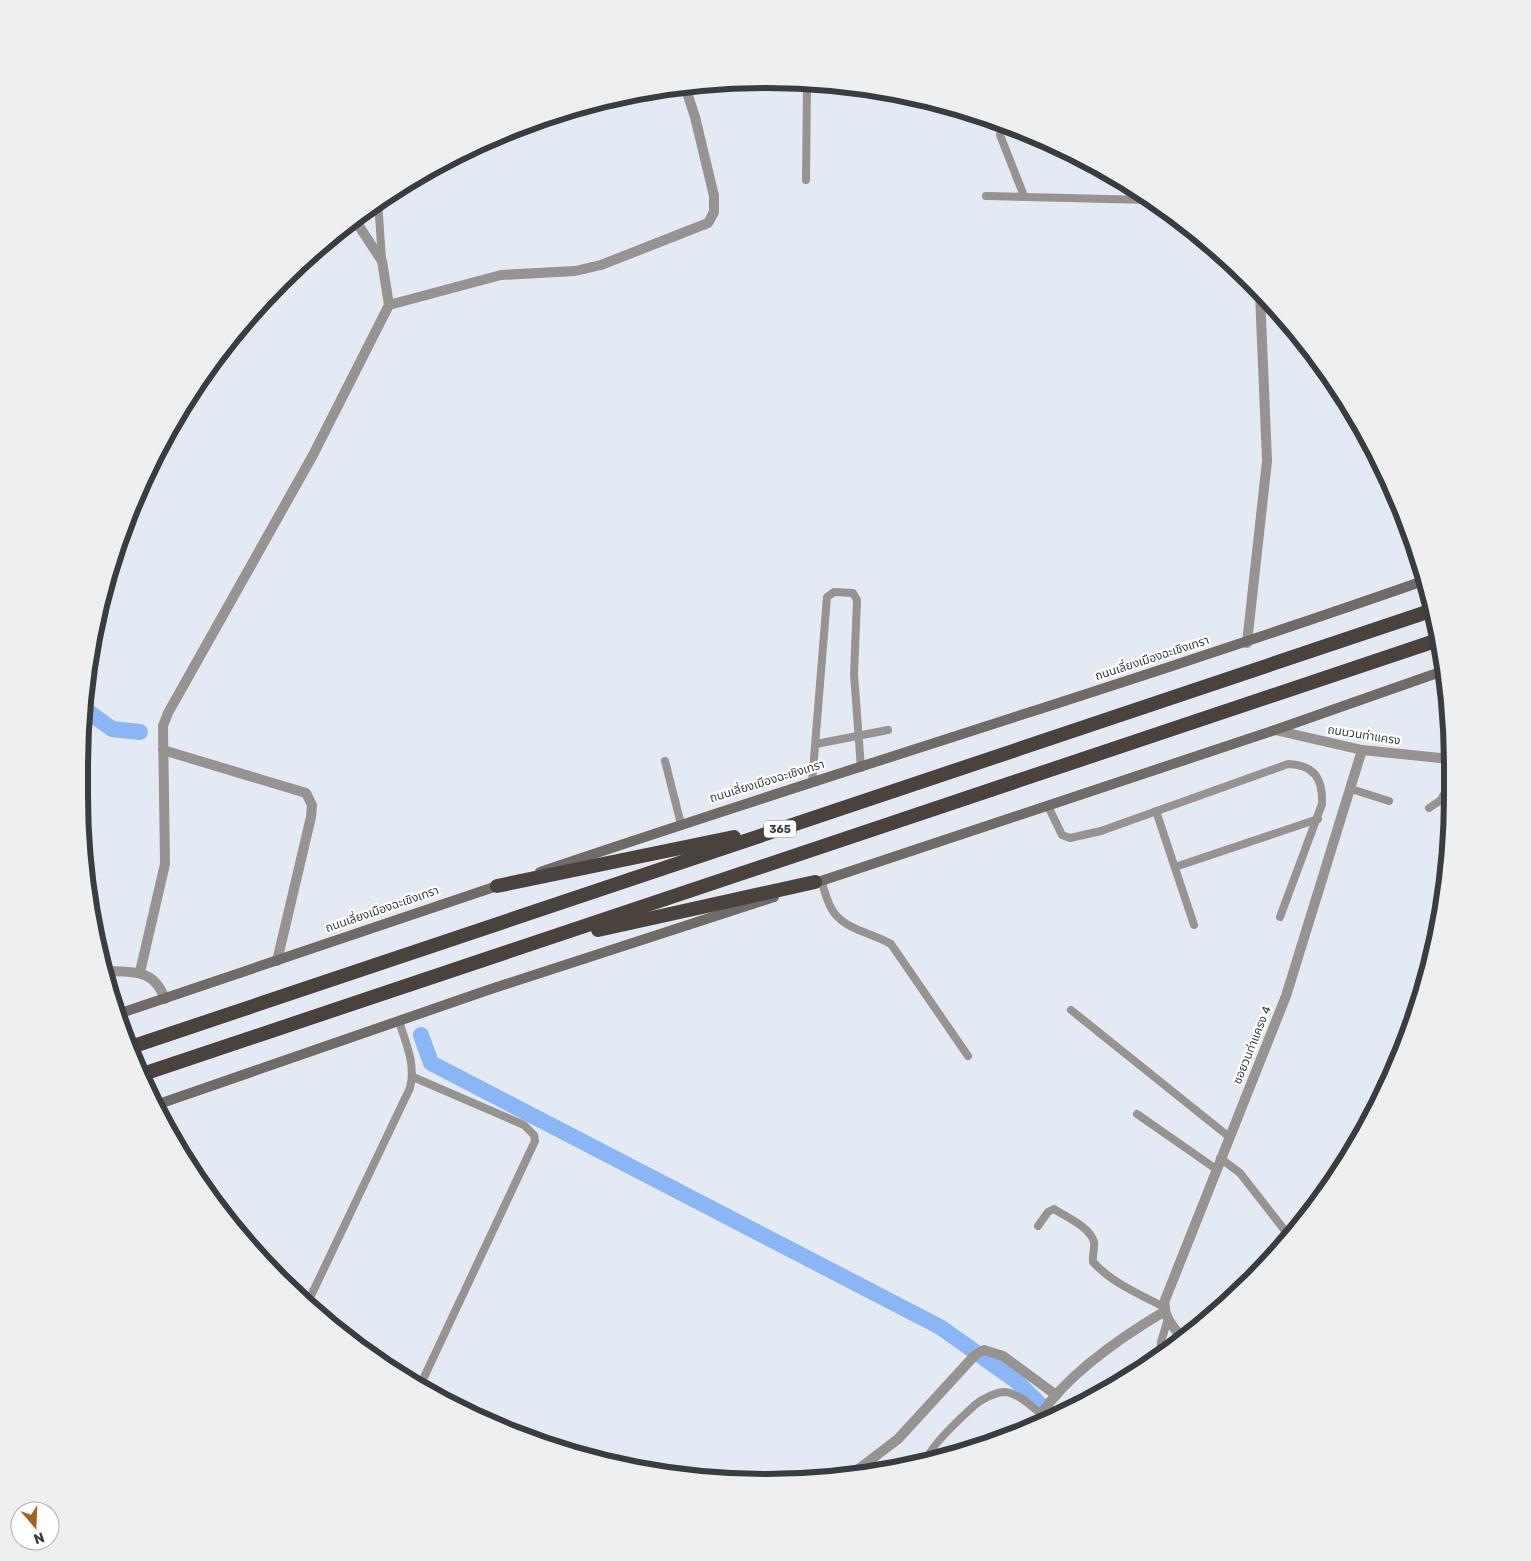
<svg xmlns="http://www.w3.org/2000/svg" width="1531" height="1561" font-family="Rubik,'Noto Sans Thai',sans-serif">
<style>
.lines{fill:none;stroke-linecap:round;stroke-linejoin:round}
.canal{stroke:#8ab6f6;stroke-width:16}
.service{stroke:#979390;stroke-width:8}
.minor{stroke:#979390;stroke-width:10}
.secondary{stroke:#706b66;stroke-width:10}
.trunk{stroke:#4a423d;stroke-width:14}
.labels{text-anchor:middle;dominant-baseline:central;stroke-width:4.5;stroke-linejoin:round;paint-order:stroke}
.shield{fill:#fff;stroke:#757779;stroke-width:1}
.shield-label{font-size:11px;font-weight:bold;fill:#3a3d40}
.street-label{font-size:12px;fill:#3a3d40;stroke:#fff}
.rim{fill:none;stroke:#3a3d40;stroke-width:6}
</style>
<rect width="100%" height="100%" fill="#e4eaf3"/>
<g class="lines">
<!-- canal -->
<g class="canal">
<polyline points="83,708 112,729 140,732"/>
<polyline points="421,1035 431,1063 940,1327 1015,1380 1053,1417"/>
</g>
<!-- service -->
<g class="service">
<polyline points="1000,135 1024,196"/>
<polyline points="806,180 807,83"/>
<polyline points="986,196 1149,200"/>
<polyline points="378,201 382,259"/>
<polyline points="816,744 888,730"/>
<polyline points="665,761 681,824"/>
<polyline points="812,783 827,597 834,592 853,593 857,600 854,674 861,768"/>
<polyline points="1351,789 1389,801"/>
<path d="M1048 806 1062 835 1070 838 1101 831 1288 764C1314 765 1323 778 1322 804L1280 917"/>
<polyline points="1429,808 1441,800 1449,785"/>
<polyline points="1156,811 1194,925"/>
<polyline points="1175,867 1318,819"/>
<path d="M821 880C825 891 827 905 835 914 849 931 873 933 891 944L968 1056"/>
<polyline points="1071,1010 1228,1136"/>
<polyline points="413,1077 524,1125 534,1135 535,1141 419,1388"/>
<polyline points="1137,1114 1216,1169"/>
<polyline points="1220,1158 1240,1173 1290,1237"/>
<path d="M1038 1226 1048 1212 1054 1209C1066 1217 1090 1227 1094 1242 1095 1249 1092 1255 1093 1262 1112 1283 1139 1294 1164 1307"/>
<path d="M308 1302 410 1088C416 1064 406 1044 399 1021"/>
<polyline points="1160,1355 1161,1342 1168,1319"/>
<path d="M926 1462C927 1448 965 1414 976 1404 982 1399 996 1392 1005 1392 1018 1393 1031 1406 1041 1414"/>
</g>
<!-- minor -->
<g class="minor">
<polyline points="389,305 501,275 575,271 601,265 708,223 714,212 714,196 695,117 685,86"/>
<polyline points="1247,643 1267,461 1260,294"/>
<polyline points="1275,730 1362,750 1450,759"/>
<polyline points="163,750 306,793 312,805 311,817 277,961"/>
<path d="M105 971C132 972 154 968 165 999"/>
<polyline points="140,972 165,864 163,726 168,713 313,455 389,305 382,261 353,217"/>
<path d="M1184 1340C1174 1328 1162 1316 1165 1300L1286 996 1362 750"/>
<path d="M1045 1421 1041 1414C1069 1373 1123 1336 1165 1311"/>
<polyline points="852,1474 898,1439 975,1355 984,1350 1003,1356 1056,1395"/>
</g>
<!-- secondary -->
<g class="secondary">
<path d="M540 872C835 772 1132 683 1426 580"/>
<polyline points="809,885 1275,730 1443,671"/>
<polyline points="118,1014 503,884"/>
<polyline points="156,1105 488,990 774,897"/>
</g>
<!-- trunk -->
<g class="trunk">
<polyline points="497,886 734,837"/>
<polyline points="598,930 815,882"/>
<polyline points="128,1048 1433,610"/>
<polyline points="140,1075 1438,640"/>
</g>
</g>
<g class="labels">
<!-- shield labels -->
<rect class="shield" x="764" y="820.5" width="32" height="17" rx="4"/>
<g class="shield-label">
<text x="780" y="829">365</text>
</g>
<!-- street labels -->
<g class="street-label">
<text transform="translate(1152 658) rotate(-18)">ถนนเลี่ยงเมืองฉะเชิงเทรา</text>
<text transform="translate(1364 735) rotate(9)">ถนนวนท่าแครง</text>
<text transform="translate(767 781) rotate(-17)">ถนนเลี่ยงเมืองฉะเชิงเทรา</text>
<text transform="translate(382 909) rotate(-19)">ถนนเลี่ยงเมืองฉะเชิงเทรา</text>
<text transform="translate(1252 1045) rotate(-68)">ซอยวนท่าแครง 4</text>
</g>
</g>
<!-- crop -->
<path d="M0 0H1531V1561H0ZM766 88H766A678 678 0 0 1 1444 766V796A678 678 0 0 1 766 1474H766A678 678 0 0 1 88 796V766A678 678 0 0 1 766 88Z" fill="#efeff0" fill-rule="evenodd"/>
<path class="rim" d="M766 88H766A678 678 0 0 1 1444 766V796A678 678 0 0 1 766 1474H766A678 678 0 0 1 88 796V766A678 678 0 0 1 766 88Z"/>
<!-- north arrow -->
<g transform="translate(35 1526) rotate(161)"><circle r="24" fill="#ffffff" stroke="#b0b1b3"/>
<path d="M0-4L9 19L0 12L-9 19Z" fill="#a16427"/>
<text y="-8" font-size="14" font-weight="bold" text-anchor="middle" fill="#3a3d40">N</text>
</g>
</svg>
